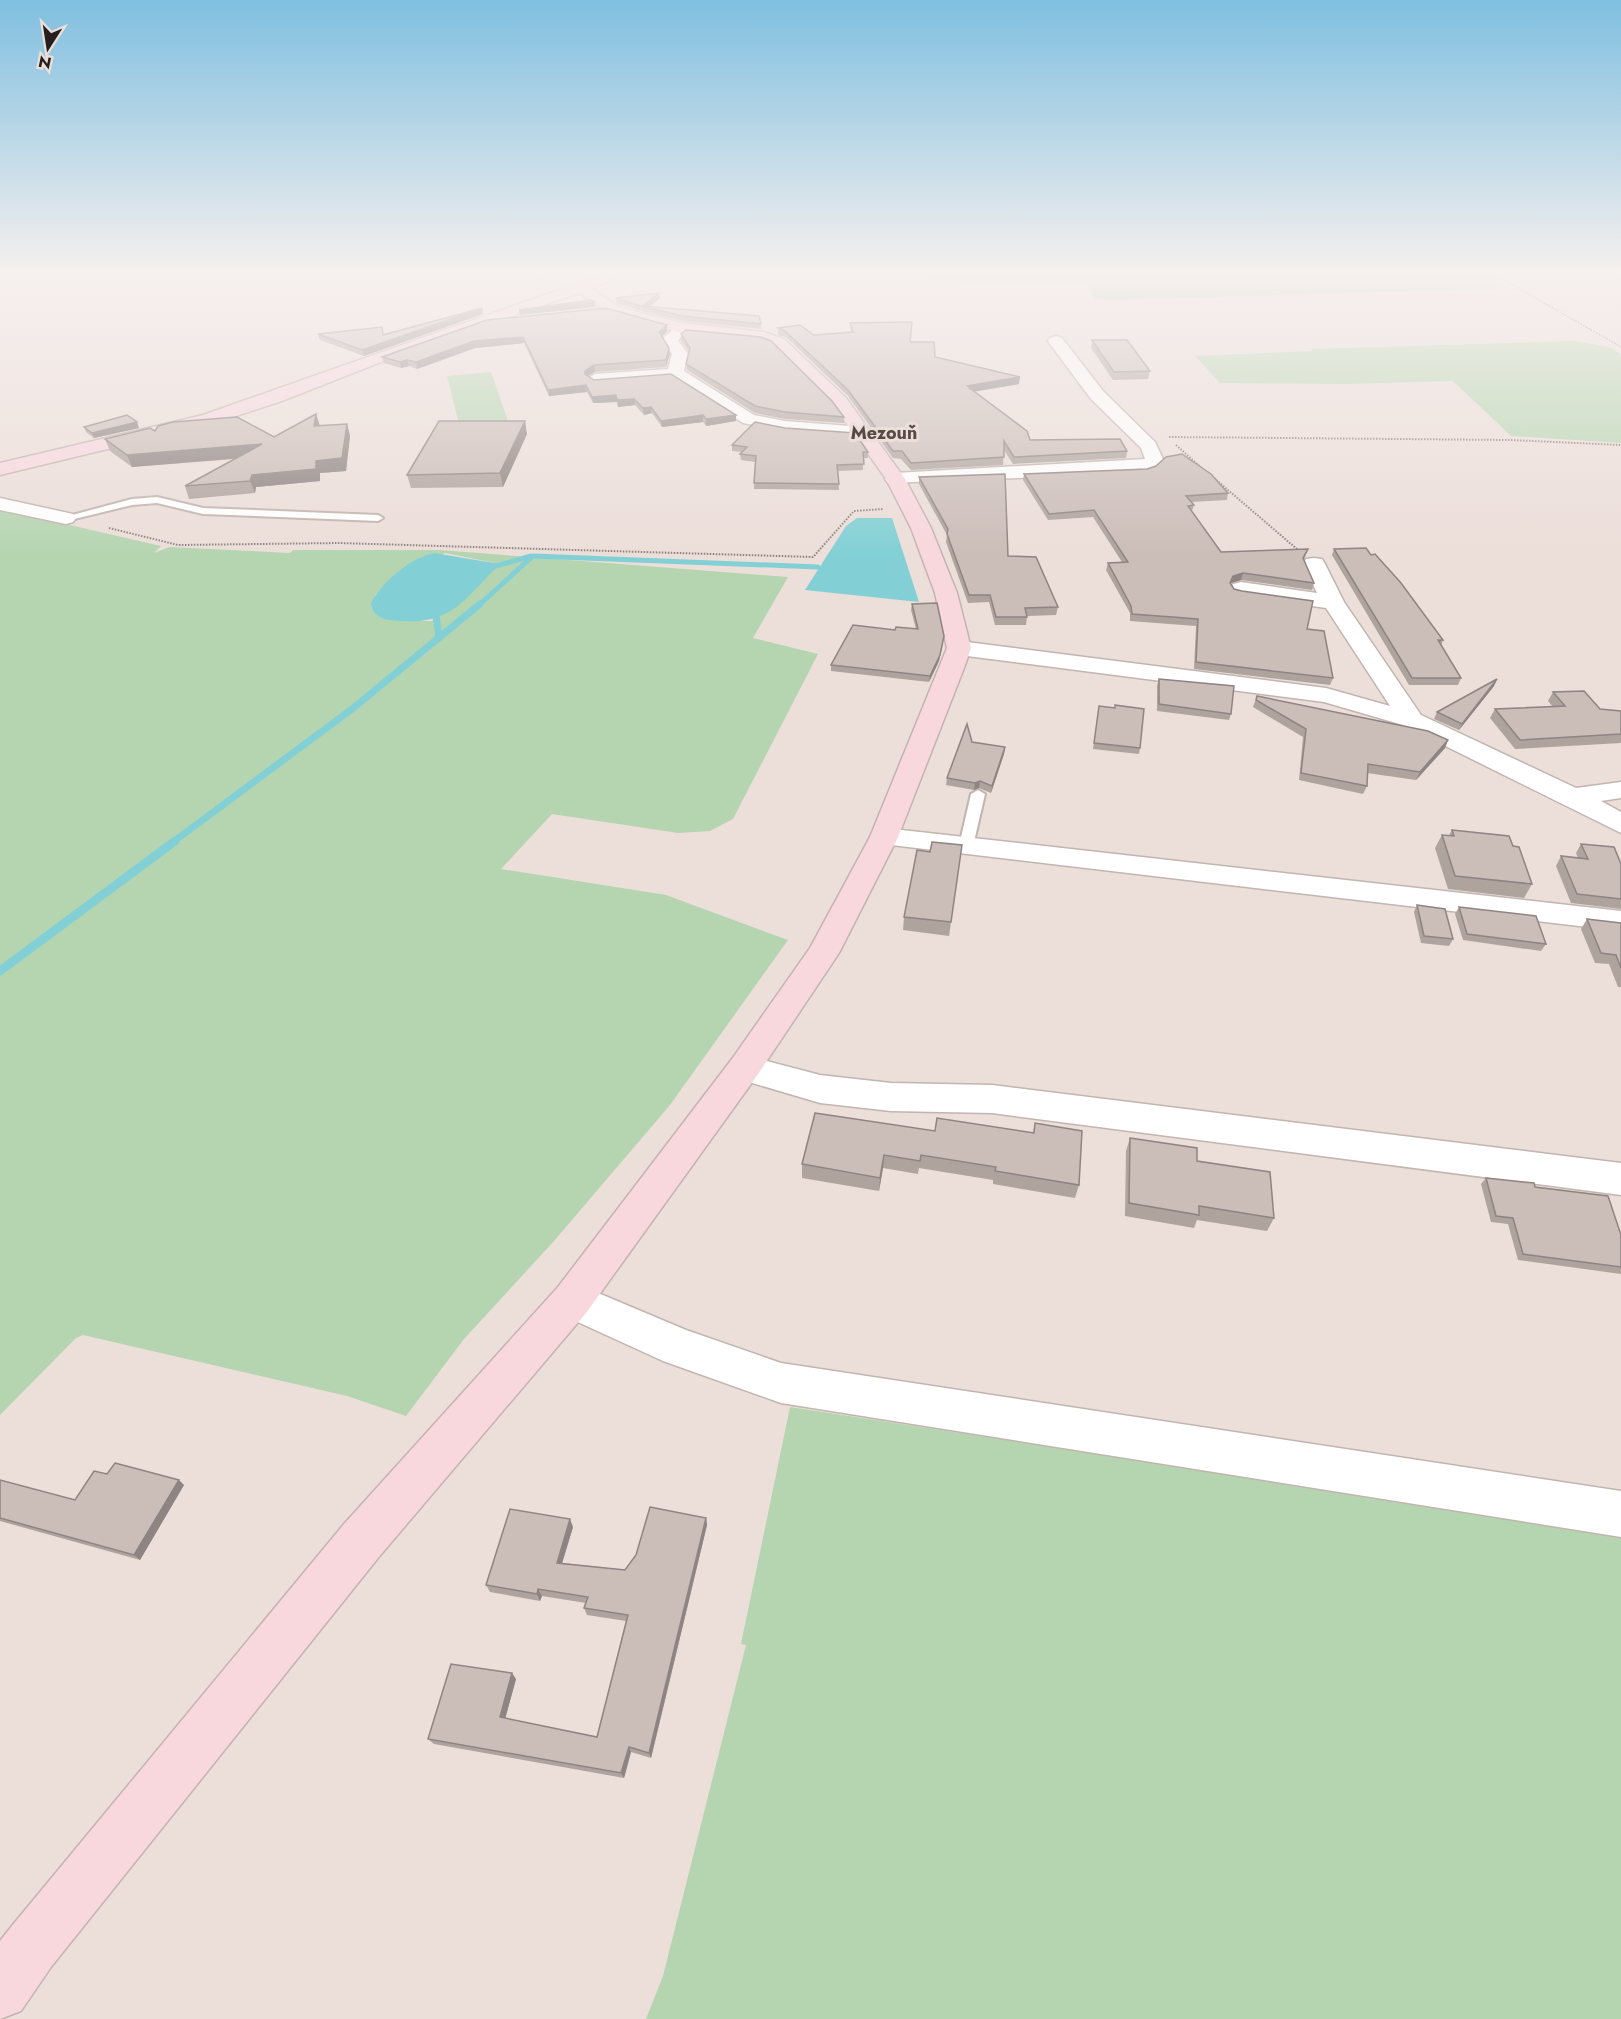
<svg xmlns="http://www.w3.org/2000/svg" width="1621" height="2019" font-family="Jost,sans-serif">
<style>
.green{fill:#b5d5b1;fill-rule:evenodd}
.water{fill:#82d0d5}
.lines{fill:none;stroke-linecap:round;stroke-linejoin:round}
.stream-far2{stroke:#82d0d5;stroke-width:5}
.stream-far1{stroke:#82d0d5;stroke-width:7}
.stream{stroke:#82d0d5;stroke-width:9}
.lane-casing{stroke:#c2b4af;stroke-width:4}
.street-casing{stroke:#c2b4af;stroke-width:3}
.secondary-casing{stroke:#c2b4af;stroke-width:3}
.path-far1{stroke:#8a817d;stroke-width:1.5;stroke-dasharray:1.5 1.5;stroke-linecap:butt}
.path{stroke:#8a817d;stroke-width:2;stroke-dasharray:1.5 1.5;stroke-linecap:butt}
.lane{fill:#fff;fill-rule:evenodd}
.street{fill:#fff;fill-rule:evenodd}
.secondary{fill:#f8d7dd;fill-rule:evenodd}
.wall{fill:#afa39e}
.shaded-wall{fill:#8e8481}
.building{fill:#cbbdb8;stroke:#8e8481;stroke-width:1.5}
.labels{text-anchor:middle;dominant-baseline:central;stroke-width:6;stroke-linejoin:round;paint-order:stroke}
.far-quarter-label{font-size:18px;font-weight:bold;fill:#564a46;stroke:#ecded9}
</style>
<rect width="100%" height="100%" fill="#ecded9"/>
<!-- green -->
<g class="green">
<polygon points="938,273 1484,273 1508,288 1111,300 1095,299 1087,285 938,282 930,280 930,276"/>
<polygon points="1575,341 1609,347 1621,354 1621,443 1511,436 1453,381 1346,384 1220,383 1195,356 1312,351 1311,349"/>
<polygon points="491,372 507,418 506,424 460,428 447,376"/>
<path d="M0 509 161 546 154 553 170 547 290 553 293 550H440L788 577 753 638 818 654 733 819 710 831 678 833 552 814 501 869 666 895 788 940 670 1105 554 1241 464 1339 406 1416 347 1396 83 1335 76 1338 0 1415ZM445 553 500 564 432 621H400L371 608 376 594Z"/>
<polygon points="790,1407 1621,1534 1621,2019 646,2019 663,1976 746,1645 741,1644"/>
</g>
<!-- water -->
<g class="water">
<polygon points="857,518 892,518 919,602 805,590 846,526"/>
<path d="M434 553 500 564C461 602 451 628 390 620 380 619 371 613 371 603 384 580 409 559 434 553Z"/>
</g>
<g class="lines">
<!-- stream-far2 -->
<g class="stream-far2">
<polyline points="489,568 531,556"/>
<polyline points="479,605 533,556 818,567"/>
</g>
<!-- stream-far1 -->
<g class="stream-far1">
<polyline points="435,607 439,638"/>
<polyline points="173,842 352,709 480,604"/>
</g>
<!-- stream -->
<polyline class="stream" points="0,971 175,841"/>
<!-- lane casing -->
<g class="lane-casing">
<g id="lane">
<polygon points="157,497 203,508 378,515 383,518 378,521 203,514 157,503 132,505 66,521 61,518 132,499"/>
<polygon points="978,790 985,794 973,846 966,851 959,846 971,794"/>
</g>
</g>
<!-- street casing -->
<g class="street-casing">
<g id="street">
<polygon points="683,323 691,328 678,340 688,354 684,371 754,415 785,421 863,427 872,432 863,437 785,431 743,423 672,378 595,384 587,379 595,374 668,369 672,354 662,339 678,325"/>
<polygon points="1056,336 1062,338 1103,391 1155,442 1164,461 1153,471 1146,473 888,483 885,479 895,473 1145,459 1141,448 1091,399 1050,344 1048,341 1050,338"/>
<polygon points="0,498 73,514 76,518 73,522 66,524 0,510"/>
<polygon points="1314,558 1322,559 1325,564 1344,602 1421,715 1576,788 1621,782 1621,798 1601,801 1621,812 1621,833 1403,725 1324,702 959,655 951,653 947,648 951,643 959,641 1326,688 1390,706 1326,608 1241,596 1233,594 1230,589 1233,584 1241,582 1317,593 1303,564 1306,559"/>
<polygon points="884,828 1621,911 1621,931 874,843 870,837 874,831"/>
<polygon points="744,1055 820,1075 891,1083 992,1085 1621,1163 1621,1195 992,1113 891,1111 820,1103 732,1077 727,1068 732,1059"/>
<polygon points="572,1282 686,1330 781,1363 1621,1491 1621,1537 781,1403 663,1361 558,1313 552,1300 558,1287"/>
</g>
</g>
<!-- secondary casing -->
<g class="secondary-casing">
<polygon id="secondary" points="607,273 625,273 592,289 617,306 644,314 683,323 764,332 784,339 846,398 905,479 931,528 957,593 971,648 964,668 898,837 839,953 756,1077 586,1313 378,1558 51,1967 21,2011 0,2019 0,1941 11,1927 344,1524 558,1287 732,1059 810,948 870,837 947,648 935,593 911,528 886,479 834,406 772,345 762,341 683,333 634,320 607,312 579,293 409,351 282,401 215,423 0,475 0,463 203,415"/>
</g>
<!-- path-far1 -->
<g class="path-far1">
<polyline points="529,273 542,278"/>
<polyline points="1492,273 1621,347"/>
</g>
<!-- path -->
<g class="path">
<polyline points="1169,437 1510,440 1621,445"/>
<polyline points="1176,445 1206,472"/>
<polyline points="1214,478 1298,550"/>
<polyline points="109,528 178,545 339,543 813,557 854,511 883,509"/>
</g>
<!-- lane -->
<use href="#lane" class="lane"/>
<!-- street -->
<use href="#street" class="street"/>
<!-- secondary -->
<use href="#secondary" class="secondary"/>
</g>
<!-- wall -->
<g class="wall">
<polygon points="616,298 660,298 649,307 761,324 761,329 683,321 645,312 616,303"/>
<polygon points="482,308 483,314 364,356 320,340 318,334 383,334"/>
<polygon points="487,320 667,325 667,331 662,337 669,348 670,354 666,367 595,372 588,376 594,380 736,415 736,421 706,426 703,422 662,427 652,413 644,415 635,405 618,407 617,402 593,403 587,392 549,396 524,343 475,348 417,369 409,366 401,368 384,363 382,357"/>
<polygon points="850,323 911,342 935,357 1019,384 974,391 1030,440 1127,451 1126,458 1013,464 1004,450 1003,465 911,470 901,459 893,458 848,396 786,337 778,335 778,328 814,335 851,332"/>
<polygon points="681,334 844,417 844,423 785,419 755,413 687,370 686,364 689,352 681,340"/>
<polygon points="1092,340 1150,371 1148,379 1113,380 1091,348"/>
<polygon points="316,414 319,426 347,424 350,436 346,471 320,473 320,481 256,487 255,493 189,499 185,486 235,459 132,467 110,451 105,439 155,431 274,437"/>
<polygon points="84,427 139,428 94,438 86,432"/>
<polygon points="527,434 503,487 411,488 407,475"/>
<polygon points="732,445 868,452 868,458 863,458 863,470 838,471 839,490 754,489 755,462 741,460 740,454 742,452 732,451"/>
<polygon points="1024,474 1228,493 1227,500 1191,502 1194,505 1192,511 1221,552 1308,549 1304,560 1314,583 1312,590 1241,580 1231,583 1231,584 1234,589 1307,629 1333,678 1330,685 1194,669 1196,626 1130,621 1130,613 1106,570 1108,563 1122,562 1093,517 1048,520 1023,480"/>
<polygon points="919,477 1058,607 1056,615 1027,616 1026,625 995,625 989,602 968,603 946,542 947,535 919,484"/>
<polygon points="1334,549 1443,640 1441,646 1461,678 1458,685 1409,685 1332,555"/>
<polygon points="912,604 944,636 939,661 929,682 831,671 831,665 895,630 916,629 911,610"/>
<polygon points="1159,679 1231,714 1229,720 1157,711 1157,686"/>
<polygon points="1497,679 1494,686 1459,730 1434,719 1437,712"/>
<polygon points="1553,692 1600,709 1621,711 1621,743 1515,749 1490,718 1495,709 1553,707 1548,701"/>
<polygon points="1257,696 1448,740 1445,748 1416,780 1367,773 1367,786 1363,794 1299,780 1303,737 1253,707"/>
<polygon points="1099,706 1140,748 1139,754 1093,749"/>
<polygon points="972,742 1005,747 1004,754 991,793 979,788 974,790 946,785 947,778"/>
<polygon points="1452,830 1513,846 1532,884 1524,898 1448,889 1435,848 1442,835 1449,835"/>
<polygon points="1581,844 1621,864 1621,909 1571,903 1556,866 1561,856 1578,858 1576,853"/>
<polygon points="962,845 949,936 903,930 904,917 930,852"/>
<polygon points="1417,905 1453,939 1449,946 1421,943 1414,912"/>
<polygon points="1459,907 1546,944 1541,951 1463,940 1455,914"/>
<polygon points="1587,919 1621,923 1621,987 1618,987 1609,964 1595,963 1581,929"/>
<polygon points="1035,1123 1079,1185 1075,1198 993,1184 993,1180 919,1168 918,1174 883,1168 879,1191 802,1178 802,1164 935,1131 1033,1133"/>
<polygon points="1130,1138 1197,1161 1274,1218 1267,1231 1197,1220 1194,1228 1125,1216 1126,1151"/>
<polygon points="1486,1178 1535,1187 1621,1235 1621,1274 1518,1260 1508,1224 1491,1222 1481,1184"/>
<polygon points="107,1474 184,1485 140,1560 0,1521 0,1480 75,1500"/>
<polygon points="706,1518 707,1525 651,1758 631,1752 624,1778 434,1744 428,1739 516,1679 505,1719 597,1737 626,1621 587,1615 584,1608 586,1603 542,1596 540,1601 490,1592 486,1585 573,1527 562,1563 625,1570"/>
</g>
<!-- shaded-wall -->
<g class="shaded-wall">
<polygon points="659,293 660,298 648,308 643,307"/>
<polygon points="595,302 595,307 520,315 519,310"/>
<polygon points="482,308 483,314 364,356 362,350"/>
<polygon points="667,325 667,331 660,339 659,332"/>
<polygon points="523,337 524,343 475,348 417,369 416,362 474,341"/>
<polygon points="669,348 670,354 666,367 666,360"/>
<polygon points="407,360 409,366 401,368 400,362"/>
<polygon points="594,365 595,372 586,377 586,381 585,371"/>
<polygon points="1020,377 1019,384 967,393 967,386"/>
<polygon points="586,385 587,392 549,396 548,390"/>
<polygon points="616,395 617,402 593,403 592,397"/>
<polygon points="634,399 635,405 618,407 617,400"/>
<polygon points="651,407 652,413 644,415 643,408"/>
<polygon points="316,414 320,426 314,426"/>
<polygon points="703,415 703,422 662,427 661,421"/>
<polygon points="736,415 736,421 706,426 706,419"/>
<polygon points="525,421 527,434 503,487 500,473"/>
<polygon points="137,422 139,428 94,438 92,433"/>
<polygon points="347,424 350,436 346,471 320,473 320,481 256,487 255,493 250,481 252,475"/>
<polygon points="262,444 266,456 132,467 127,455"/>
<polygon points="1243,573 1241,580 1231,583 1228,590 1233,576"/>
<polygon points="944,636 939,661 929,682 930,676"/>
<polygon points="1497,679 1494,686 1459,730 1462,724"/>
<polygon points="1448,740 1445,748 1416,780 1420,772"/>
<polygon points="1005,747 1004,754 991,793 992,786"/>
<polygon points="980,781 979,788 974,790 975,783"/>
<polygon points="884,1155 883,1168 879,1191 880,1178"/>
<polygon points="179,1480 184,1485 140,1560 134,1555"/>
<polygon points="706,1518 707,1525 651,1758 649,1753"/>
<polygon points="570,1519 573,1527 560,1570 557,1563"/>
<polygon points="538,1589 542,1596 540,1601 537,1594"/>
<polygon points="512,1673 516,1679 504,1723 500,1717"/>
<polygon points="629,1747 631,1752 624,1778 621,1773"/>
</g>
<!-- building -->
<g class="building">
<polygon points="659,293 643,306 759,316 761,324 683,316 644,307 616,298"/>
<polygon points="592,300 595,302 519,310"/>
<polygon points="482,308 362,350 318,334 382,327 383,335"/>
<polygon points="606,308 667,325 659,332 669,348 666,360 594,365 585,371 585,374 594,380 671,374 736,415 706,419 703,415 661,421 651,407 643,408 634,399 617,400 616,395 592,397 586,385 548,390 523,337 474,341 416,362 407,360 400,362 382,357 487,320"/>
<polygon points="912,322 910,342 934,342 935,357 1020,377 967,386 1027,431 1030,440 1120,439 1127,451 1014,457 1004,441 1004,457 911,463 902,451 893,451 848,390 785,331 778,328 800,325 814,335 853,332 850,323"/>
<polygon points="686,330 761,337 771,341 832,401 844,417 785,412 755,406 686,364 690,348 681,334"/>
<polygon points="1092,340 1127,340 1150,371 1114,372"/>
<polygon points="316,414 314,426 347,424 342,458 316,461 316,469 252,475 250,481 185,486 262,444 127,455 105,439 150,428 155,431 158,426 173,422 237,417 274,437"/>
<polygon points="127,415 137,422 92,433 84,427"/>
<polygon points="439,421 525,421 500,473 407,475"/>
<polygon points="755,422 785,428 855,433 868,452 863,452 864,464 837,465 839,484 754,483 756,456 740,454 747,447 732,445"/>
<polygon points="1182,454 1211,474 1228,493 1186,496 1194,505 1188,506 1221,552 1308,549 1303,558 1314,583 1243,573 1233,576 1230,583 1234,589 1242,591 1313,601 1307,629 1324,631 1333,678 1196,662 1198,619 1132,614 1131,606 1108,563 1128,562 1094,510 1049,514 1024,474 1147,469 1156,466 1166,457"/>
<polygon points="1005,474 1008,556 1036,557 1058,607 1025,608 1027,617 996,617 990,595 969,595 947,534 948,529 919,477"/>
<polygon points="1366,548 1371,555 1375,554 1401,583 1443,640 1438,640 1461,678 1412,678 1334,549"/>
<polygon points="937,603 944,636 940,655 930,676 831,665 853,625 895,630 896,627 918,629 912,604"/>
<polygon points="1159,679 1234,686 1231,714 1159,704"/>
<polygon points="1497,679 1462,724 1437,712"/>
<polygon points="1584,691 1600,709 1621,711 1621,734 1520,740 1495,709 1565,706 1553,692"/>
<polygon points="1257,696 1428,731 1448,740 1420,772 1368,764 1367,786 1301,773 1306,729 1256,700"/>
<polygon points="1115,705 1144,709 1140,748 1094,743 1099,706 1115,708"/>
<polygon points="967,724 972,742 1005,747 992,786 980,781 975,783 947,778"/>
<polygon points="1452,830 1509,836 1513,846 1519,847 1532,884 1455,876 1442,835 1454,836"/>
<polygon points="932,842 962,845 951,922 904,917 917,850 930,852"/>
<polygon points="1581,844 1614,847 1621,864 1621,899 1577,894 1561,856 1588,859"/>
<polygon points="1417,905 1445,909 1453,939 1424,936"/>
<polygon points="1459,907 1536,916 1546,944 1467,934"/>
<polygon points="1587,919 1621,923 1621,968 1616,955 1601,953"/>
<polygon points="815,1113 935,1131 937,1118 1034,1133 1035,1123 1082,1131 1079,1185 995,1171 996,1167 921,1155 920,1161 884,1155 880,1178 802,1164"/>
<polygon points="1130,1138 1197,1148 1197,1161 1270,1172 1274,1218 1199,1206 1199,1215 1129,1203"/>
<polygon points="1486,1178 1534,1183 1535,1187 1608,1196 1621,1235 1621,1267 1523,1254 1513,1218 1496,1216"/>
<polygon points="115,1463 179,1480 134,1555 0,1518 0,1480 75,1500 94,1471 107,1474"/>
<polygon points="650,1507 706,1518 649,1753 629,1747 621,1773 428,1739 451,1664 512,1673 500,1717 597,1737 628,1615 584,1608 588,1597 538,1589 537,1594 486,1585 510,1509 570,1519 557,1563 625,1570 636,1555"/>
</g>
<!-- sky -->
<linearGradient id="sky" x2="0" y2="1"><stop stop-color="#7fbfe0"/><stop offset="0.49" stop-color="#f6f0ee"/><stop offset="1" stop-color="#f6f0ee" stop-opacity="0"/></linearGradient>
<rect width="1621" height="555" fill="url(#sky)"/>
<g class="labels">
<!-- far-quarter labels -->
<g class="far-quarter-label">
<text x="884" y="433">Mezouň</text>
</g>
</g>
<!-- north arrow -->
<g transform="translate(48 48) rotate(192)" stroke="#ecded9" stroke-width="4.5" paint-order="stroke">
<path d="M0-4.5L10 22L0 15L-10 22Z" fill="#25201e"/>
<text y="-9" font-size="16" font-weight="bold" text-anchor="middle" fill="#25201e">N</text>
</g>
</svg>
